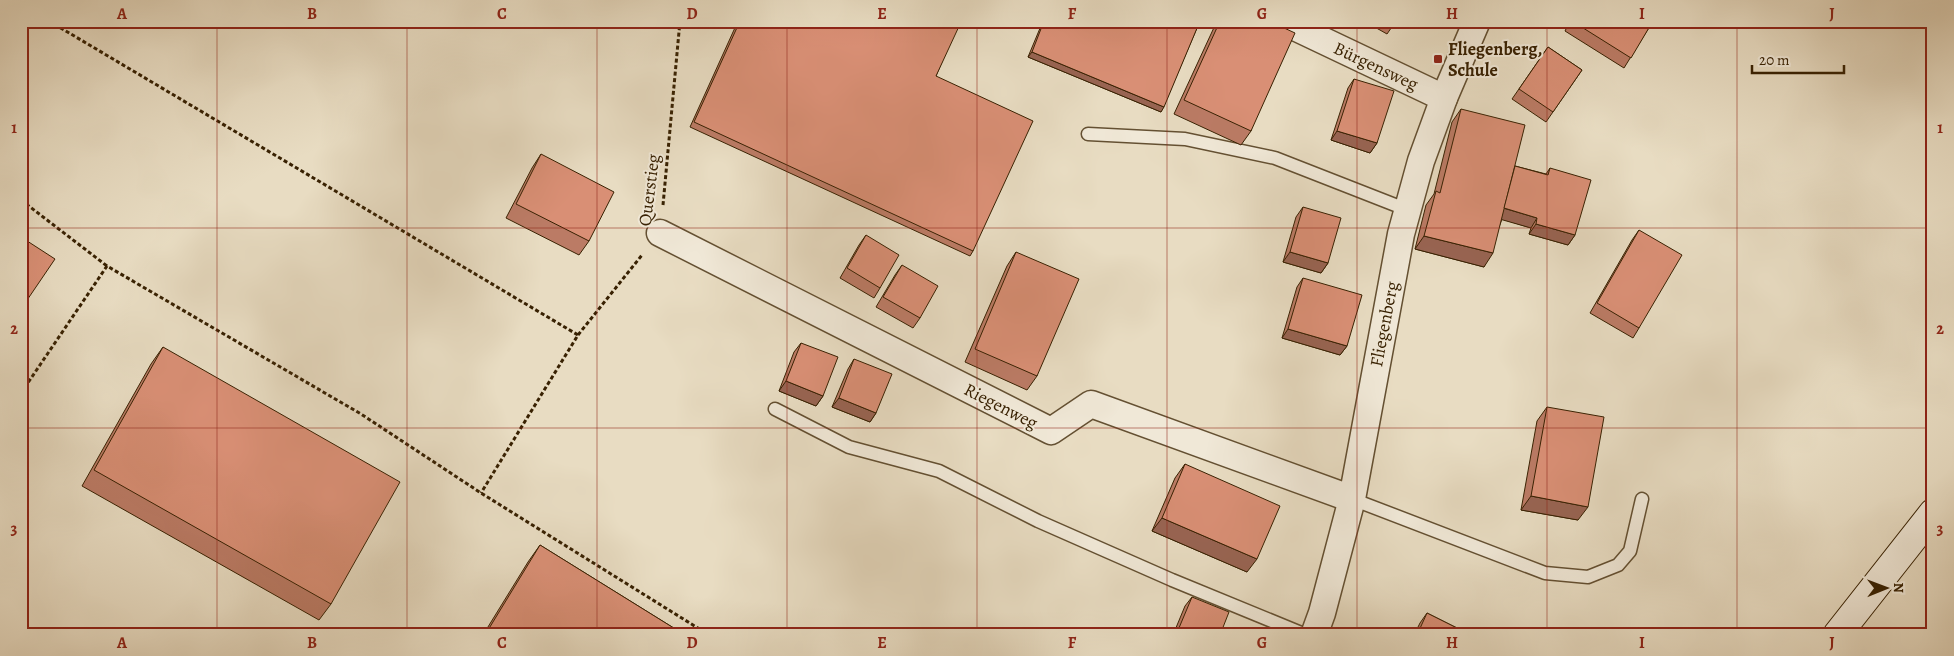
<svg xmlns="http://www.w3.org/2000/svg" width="1954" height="656" font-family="Alegreya,serif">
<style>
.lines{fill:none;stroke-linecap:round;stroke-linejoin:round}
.lane-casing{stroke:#645032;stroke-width:15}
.street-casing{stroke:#645032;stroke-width:29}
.secondary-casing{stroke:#382102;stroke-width:30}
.path{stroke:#382102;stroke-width:3;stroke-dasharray:4 2.5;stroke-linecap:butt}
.lane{stroke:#f0e8d7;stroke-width:12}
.street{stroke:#f0e8d7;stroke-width:26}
.secondary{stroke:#f0e8d7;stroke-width:28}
.wall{fill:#bb7b65;stroke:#382102}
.shaded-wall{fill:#986452;stroke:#382102}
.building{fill:#d98f75;stroke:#382102}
.grid{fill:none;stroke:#8f2418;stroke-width:1;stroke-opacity:0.55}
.poi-dot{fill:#8f2418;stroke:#f0e8d7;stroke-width:2}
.labels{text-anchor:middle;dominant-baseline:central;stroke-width:4;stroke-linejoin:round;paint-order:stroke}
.poi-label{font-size:18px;font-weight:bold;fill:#382102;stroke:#f0e8d7;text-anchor:start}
.street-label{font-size:18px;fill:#382102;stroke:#f0e8d7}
.neatline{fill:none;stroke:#8f2418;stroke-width:2}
.grid-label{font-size:16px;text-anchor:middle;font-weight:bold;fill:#8f2418}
</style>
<rect width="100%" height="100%" fill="#e8dcc2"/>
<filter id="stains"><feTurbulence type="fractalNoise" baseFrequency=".004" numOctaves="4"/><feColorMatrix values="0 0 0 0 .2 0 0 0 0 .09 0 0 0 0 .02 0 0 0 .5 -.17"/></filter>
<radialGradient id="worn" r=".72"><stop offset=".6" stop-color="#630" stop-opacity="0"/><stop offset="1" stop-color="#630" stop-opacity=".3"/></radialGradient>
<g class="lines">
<!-- lane casing -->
<g class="lane-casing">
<g id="lane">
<polyline points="1088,134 1185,139 1275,158 1408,210"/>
<polyline points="775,409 849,447 939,471 1038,521 1172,580 1306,635"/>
<polyline points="1352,499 1545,573 1588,577 1618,565 1630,551 1642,499"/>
</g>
</g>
<!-- street casing -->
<g class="street-casing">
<g id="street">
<polyline points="1282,21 1444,98"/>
<polyline points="660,233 1051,431 1091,404 1352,499"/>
<polyline points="1314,635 1322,613 1352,499 1401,234 1421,161 1444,98 1477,21"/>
</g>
</g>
<!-- secondary casing -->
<g class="secondary-casing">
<polyline id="secondary" points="1837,635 1933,513"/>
</g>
<!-- path -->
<g class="path">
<polyline points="49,21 578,335 481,493"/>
<polyline points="21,200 107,266"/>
<polyline points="663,205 680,21"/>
<polyline points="578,335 642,255"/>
<polyline points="21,393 107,266 361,414 481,493 709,635"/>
</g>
<!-- lane -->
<use href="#lane" class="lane"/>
<!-- street -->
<use href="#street" class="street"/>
<!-- secondary -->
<use href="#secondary" class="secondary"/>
</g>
<!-- wall -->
<g class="wall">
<polygon points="738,21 959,21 936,76 973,251 970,256 690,127"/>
<polygon points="977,21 986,21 984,25"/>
<polygon points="1043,21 1200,21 1161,112 1028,57"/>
<polygon points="1217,21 1269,21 1251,131 1241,145 1174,114"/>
<polygon points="1364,21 1396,21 1387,34"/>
<polygon points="1570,21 1653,21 1624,68 1565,31"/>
<polygon points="1548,47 1582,70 1546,122 1512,99"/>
<polygon points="1354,79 1377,143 1370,153 1331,140 1348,88"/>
<polygon points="1461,109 1515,166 1546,174 1550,168 1575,235 1568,245 1529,234 1531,228 1502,219 1484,267 1415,249 1426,205 1434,194 1452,122"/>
<polygon points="541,154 589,241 579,255 506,218 532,168"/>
<polygon points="1303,207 1328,263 1321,273 1283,262 1296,217"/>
<polygon points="1639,230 1639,328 1633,338 1590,313 1632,240"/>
<polygon points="866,235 880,288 874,298 840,278 859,245"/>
<polygon points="1016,252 1037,376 1027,390 965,362 1007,266"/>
<polygon points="902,265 920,318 913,328 876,307 895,275"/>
<polygon points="1303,278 1347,346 1340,355 1282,338 1297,287"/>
<polygon points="801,343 823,396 816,406 779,391 794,352"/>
<polygon points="163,347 331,604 319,620 82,486 151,364"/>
<polygon points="854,359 876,413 870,422 832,407 848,369"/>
<polygon points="1547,407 1578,520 1521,510 1537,421"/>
<polygon points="1185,464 1247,572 1152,531 1175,478"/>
<polygon points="540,545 685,635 483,635 528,562"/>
<polygon points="1192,597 1220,635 1173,635 1185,606"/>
<polygon points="1427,613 1471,635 1414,635 1420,623"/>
</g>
<!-- shaded-wall -->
<g class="shaded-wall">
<polygon points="1032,52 1164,107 1161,112 1028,57"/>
<polygon points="1337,131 1377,143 1370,153 1331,140"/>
<polygon points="1503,208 1537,218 1531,228 1496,218"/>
<polygon points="1536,224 1575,235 1568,245 1529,234"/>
<polygon points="1424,236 1493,253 1484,267 1415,249"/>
<polygon points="1290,252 1328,263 1321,273 1283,262"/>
<polygon points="1288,329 1347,346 1340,355 1282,338"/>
<polygon points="786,381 823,396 816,406 779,391"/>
<polygon points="839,398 876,413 870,422 832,407"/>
<polygon points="1531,496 1588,507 1578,520 1521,510"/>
<polygon points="1162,518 1257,559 1247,572 1152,531"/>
</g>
<!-- building -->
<g class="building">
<polygon points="740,21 959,21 961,22 936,76 1033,121 973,251 694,122"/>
<polygon points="1044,21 1200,21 1164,107 1032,52"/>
<polygon points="1220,21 1269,21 1295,33 1251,131 1184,100"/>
<polygon points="1572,21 1653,21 1631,58"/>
<polygon points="1548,47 1582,70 1553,112 1519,89"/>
<polygon points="1354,79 1394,91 1377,143 1337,131"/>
<polygon points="1461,109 1525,125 1493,253 1424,236 1436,191 1440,193"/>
<polygon points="541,154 614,192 589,241 516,204"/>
<polygon points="1515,166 1548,175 1550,168 1591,180 1575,235 1536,224 1537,218 1504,208"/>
<polygon points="1303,207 1341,218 1328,263 1290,252"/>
<polygon points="1639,230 1682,255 1639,328 1597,303"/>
<polygon points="866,235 899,255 880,288 847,268"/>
<polygon points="21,237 55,259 21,309"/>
<polygon points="1016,252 1079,279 1037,376 975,349"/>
<polygon points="902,265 938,286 920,318 883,297"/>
<polygon points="1303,278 1362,295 1347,346 1288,329"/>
<polygon points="801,343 838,357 823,396 786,381"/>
<polygon points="163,347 400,482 331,604 94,470"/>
<polygon points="854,359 892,374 876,413 839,398"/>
<polygon points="1547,407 1604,417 1588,507 1531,496"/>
<polygon points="1185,464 1280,506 1257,559 1162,518"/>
<polygon points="540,545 685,635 485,635"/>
<polygon points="1192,597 1229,612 1220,635 1176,635"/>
<polygon points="1427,613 1471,635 1417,635"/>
</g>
<!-- grid -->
<path class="grid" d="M217 21V635M407 21V635M597 21V635M787 21V635M977 21V635M1167 21V635M1357 21V635M1547 21V635M1737 21V635M21 228H1933M21 428H1933"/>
<!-- markers -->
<rect class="poi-dot" x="1433" y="54" width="10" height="10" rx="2.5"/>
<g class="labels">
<!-- poi labels -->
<g class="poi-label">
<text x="1448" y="49">Fliegenberg,<tspan x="1448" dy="21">Schule</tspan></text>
</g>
<!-- street labels -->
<g class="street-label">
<text transform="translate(1376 66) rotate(25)">Bürgensweg</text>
<text transform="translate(649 190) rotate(-83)">Querstieg</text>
<text transform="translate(1384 324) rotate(-79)">Fliegenberg</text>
<text transform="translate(1001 406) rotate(27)">Riegenweg</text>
</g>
</g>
<!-- margin -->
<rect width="1954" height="656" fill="none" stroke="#e8dcc2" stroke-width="55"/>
<!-- north arrow -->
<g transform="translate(1886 588) rotate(89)" stroke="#f0e8d7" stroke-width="4" paint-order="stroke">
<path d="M0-4L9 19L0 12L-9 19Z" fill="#382102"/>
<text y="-8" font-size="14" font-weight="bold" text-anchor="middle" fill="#382102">N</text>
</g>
<!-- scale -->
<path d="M1752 65v8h92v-8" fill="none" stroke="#382102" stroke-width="2.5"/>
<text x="1759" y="65" font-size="15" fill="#382102" stroke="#f0e8d7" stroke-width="4" paint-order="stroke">20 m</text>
<rect x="28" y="28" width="1898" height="600" class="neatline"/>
<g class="grid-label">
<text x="122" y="19">A</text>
<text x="312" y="19">B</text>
<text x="502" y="19">C</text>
<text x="692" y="19">D</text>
<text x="882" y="19">E</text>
<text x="1072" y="19">F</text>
<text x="1262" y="19">G</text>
<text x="1452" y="19">H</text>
<text x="1642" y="19">I</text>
<text x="1832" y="19">J</text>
<text x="14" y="133">1</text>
<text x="1940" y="133">1</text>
<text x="14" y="334">2</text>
<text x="1940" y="334">2</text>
<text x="14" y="534">3</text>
<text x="1940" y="534">3</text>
<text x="122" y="648">A</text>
<text x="312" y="648">B</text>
<text x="502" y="648">C</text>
<text x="692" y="648">D</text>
<text x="882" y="648">E</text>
<text x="1072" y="648">F</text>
<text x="1262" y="648">G</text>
<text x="1452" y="648">H</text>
<text x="1642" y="648">I</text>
<text x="1832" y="648">J</text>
</g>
<rect width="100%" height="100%" filter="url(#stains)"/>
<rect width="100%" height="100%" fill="url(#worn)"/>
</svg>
